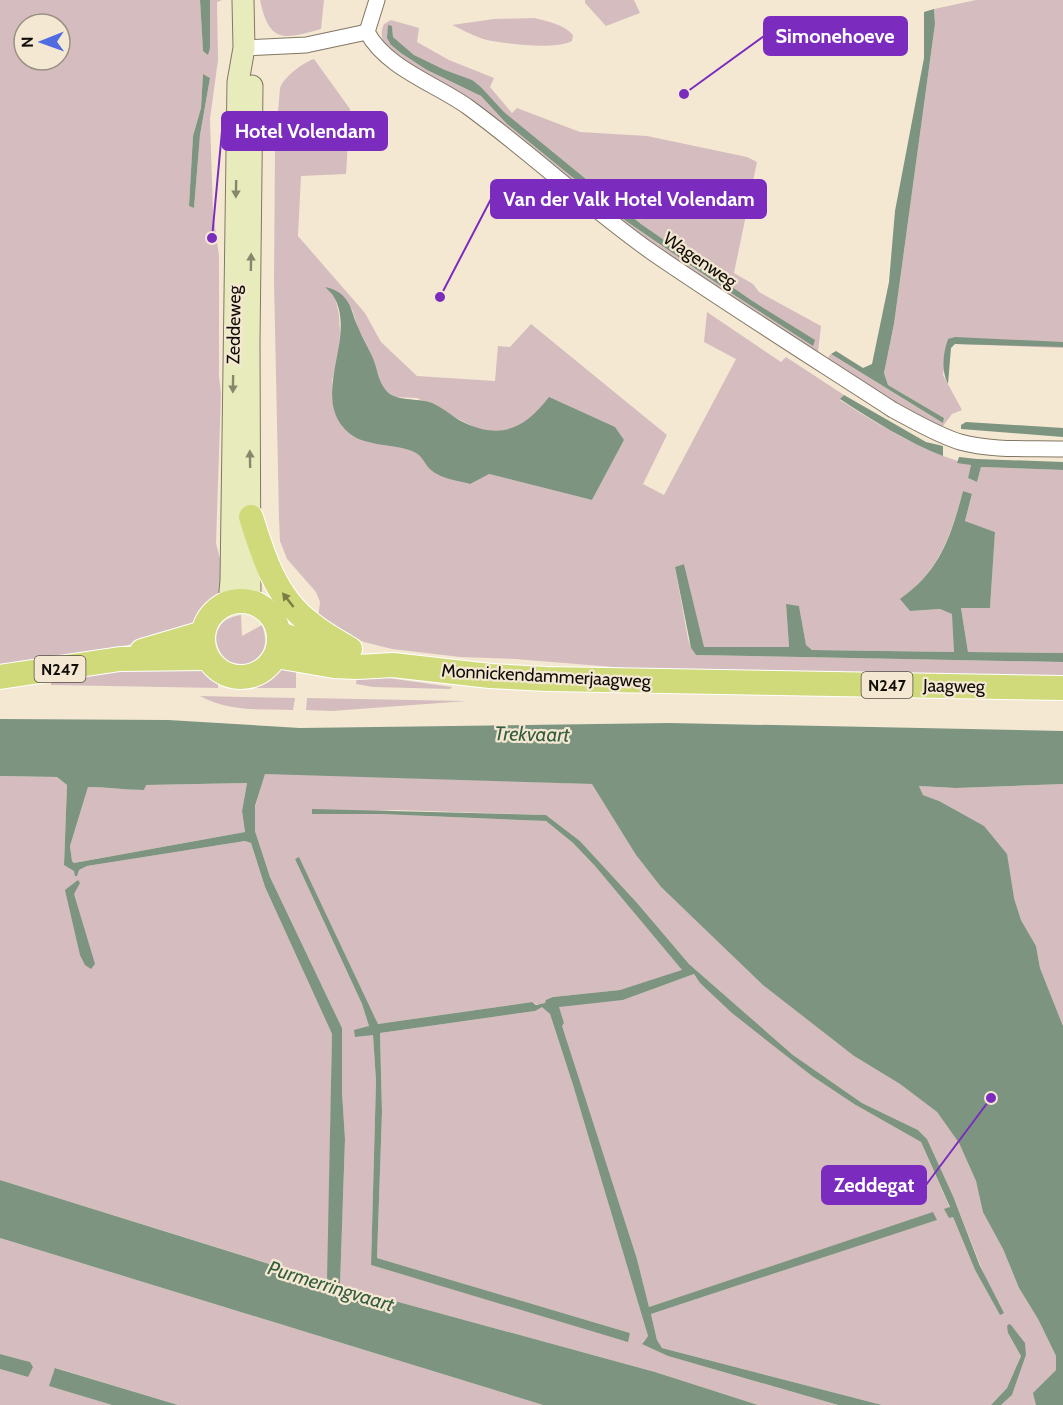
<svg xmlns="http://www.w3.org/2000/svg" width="1063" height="1405" font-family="Cabin,sans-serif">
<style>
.green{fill:#d5bdbf;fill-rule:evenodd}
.water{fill:#7c9480;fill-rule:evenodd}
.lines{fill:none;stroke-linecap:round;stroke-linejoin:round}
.street-casing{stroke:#827764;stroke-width:17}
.secondary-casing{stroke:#827764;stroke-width:23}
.primary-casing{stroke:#fff;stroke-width:26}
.street{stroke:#fff;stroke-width:15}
.secondary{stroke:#e8ecbd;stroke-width:21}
.primary{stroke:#d0da7a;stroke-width:24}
.oneway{fill:#87886b}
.oneway2{fill:#7a7e46}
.labels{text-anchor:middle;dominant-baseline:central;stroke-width:4.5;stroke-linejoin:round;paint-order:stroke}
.shield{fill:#f4e8d3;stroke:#554f44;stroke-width:1.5}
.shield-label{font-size:16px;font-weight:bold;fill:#110d07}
.street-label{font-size:18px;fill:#110d07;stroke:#f4e8d3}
.water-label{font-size:20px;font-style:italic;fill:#355e3e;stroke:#f4e8d3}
.leader{fill:none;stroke:#7b2cbf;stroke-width:2}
.callout-dot{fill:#7b2cbf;stroke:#f4e8d3;stroke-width:2}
.callout{fill:#7b2cbf;stroke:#7b2cbf;stroke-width:2}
.callout-label{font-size:20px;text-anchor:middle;font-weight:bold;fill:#fff}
</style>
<rect width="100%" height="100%" fill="#f4e8d3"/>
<!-- green -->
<g class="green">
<path d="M0 0H200L203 51 210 48V0H222L217 2 218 60 210 119 213 212 219 256V376L221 394 216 543 226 583 221 599 209 608 199 624 158 639 107 649 0 665ZM24 24H60V60H24ZM203 74 210 78 200 135 194 208 189 206 193 136 201 108Z"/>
<path d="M260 0H324L321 29C283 40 269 43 260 0Z"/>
<polygon points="585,0 634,0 640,13 606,26 585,3"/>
<polygon points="976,0 1063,0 1063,348 955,344 948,339 943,375 962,410 952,414 943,426 933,426 832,365 828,357 831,354 943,423 944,418 888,385 884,373 894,324 935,24 934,9"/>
<path d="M535 18C549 22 563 24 573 35L572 41C555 50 507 44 487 40 475 37 463 30 452 25L494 19Z"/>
<path d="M391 20 419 28 417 42 449 60 494 78 490 87 512 113 517 108 580 132 647 136 747 157 757 162 734 273 753 284 759 292 821 326 818 352 810 350 702 281 388 51C383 41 379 35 384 24ZM392 26 393 37 414 55 445 70 471 80 481 87 504 112 641 224 751 300 814 340 813 345 728 291 626 221 507 124 481 96 427 70 391 45Z"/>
<path d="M314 59 350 109 346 174 301 176 298 236 365 313 381 342 417 376 495 381 498 346 510 347 531 324 667 435 643 484 664 495 736 359 704 342 707 312 781 362 786 357 844 395 840 400C880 426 924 452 971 465L968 478 977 482 981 467 1063 470V653L968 652 961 608H990L995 532 965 521 972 495 963 491C951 535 939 571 901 599L910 611 940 609 953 614 954 652 812 650 806 646 799 606 786 605 789 647H703L684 564 675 567 688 639 691 648 696 655 1063 662V677L638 669 515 659 460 657 392 649 364 642 341 632 318 619 320 602 316 592 287 559 280 541 279 518 274 281 275 148 280 88C284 77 302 63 314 59ZM326 287 352 309 358 328 370 351 379 380 386 391 395 397 417 398 478 429 496 432 517 427 536 414 624 440 592 500 489 474 453 479 438 475 429 468 424 458 413 451 351 435 342 425 335 411 332 398V381L338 356 340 333 339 315 335 297Z"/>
<path d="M241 615 242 636 262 625C266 636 267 648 259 656 229 690 190 622 241 615Z"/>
<polygon points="127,667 204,668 218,680 218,688 51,685 51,680"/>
<polygon points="284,667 296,667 296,688 257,688 256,682"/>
<polygon points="357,673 367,675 452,687 450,689 373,687 356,684"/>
<path d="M200 696 295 698 293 710C262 709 228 712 200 696Z"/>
<polygon points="307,698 467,701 332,711 306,710"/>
<path d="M265 773 593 784 636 855 661 887 764 985 854 1056 900 1084 937 1112 959 1143 976 1181 984 1212 1003 1249 1019 1288 1038 1319 1056 1356V1370L1034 1393 1036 1405H1001L1012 1395 1026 1355 1008 1333 1021 1356 1007 1388 991 1405H882L662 1348 657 1340 651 1314 936 1220 933 1213 649 1307 637 1259 561 1026 564 1023 558 1006 623 1000 694 974 700 983 812 1076 854 1104 921 1142 950 1208 945 1209 949 1217H953L975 1270 1000 1315 953 1196 927 1139 918 1130 862 1103 793 1055 689 964 638 904 580 841 546 815 395 810 312 814H380L546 821 573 843 595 866 683 971 620 990 553 997C546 1003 540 1007 532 1002L378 1024 299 858 295 859 362 1004 369 1026 356 1037 373 1034 376 1081 371 1265 628 1341 630 1333 377 1258 382 1112 380 1033 535 1011 542 1006 550 1014 573 1085 648 1336 642 1343 668 1356 838 1405H758L655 1372 340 1286 345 1139 342 1092V1028L270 877 255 831V807Z"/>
<polygon points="0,776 57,777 67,785 64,864 79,870 87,866 245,841 251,843 265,887 332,1034 328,1282 0,1180"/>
<polygon points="247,783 242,811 245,832 74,863 72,861 70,846 88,787 144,790 145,785"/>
<polygon points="1063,784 1063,1026 1040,968 1036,946 1021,920 1014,898 939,801 923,795 919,786 956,788"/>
<polygon points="0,1238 543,1405 178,1405 56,1368 50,1386 112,1405 0,1405 0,1369 28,1377 30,1362 0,1354"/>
</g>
<!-- water -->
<g class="water">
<polygon points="200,0 210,0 210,48 208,55 203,51"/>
<polygon points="934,9 935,24 894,324 884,373 888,385 944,418 943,423 831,354 836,351 863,368 872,364 889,282 895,211 924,58 924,12"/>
<polygon points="388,25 392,26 393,37 414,55 445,70 472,80 481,87 504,112 641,224 751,300 815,340 813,346 728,291 626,221 507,124 481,96 427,70 401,53 391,45 387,38"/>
<polygon points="203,74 210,78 200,135 194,208 189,206 193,136 201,108"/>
<path d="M325 287C333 289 339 291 345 298 352 306 353 317 358 327 363 340 371 351 375 364 378 374 379 381 385 389 395 403 417 397 432 403 441 407 450 414 459 420 498 441 524 430 549 397L615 427 624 440 592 500 489 474 470 484C457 480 441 479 431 470 423 463 424 456 412 451 393 444 366 446 350 434 307 399 358 339 334 297 332 293 328 290 325 287Z"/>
<path d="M955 337 1063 342V347L955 344 951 348 948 384C941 371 943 353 948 339Z"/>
<path d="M844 395 926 442 943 446V456C907 442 872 420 840 399Z"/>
<polygon points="966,422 1063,428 1063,437 961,429 961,425"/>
<polygon points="959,457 977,459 1063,462 1063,470 981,467 977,482 968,478 971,465 957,463"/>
<path d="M963 491 972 494 965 521 995 532 990 608H961L968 652 1063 653V662L696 655 691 648 675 567 684 564 704 647H789L786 604 799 606 806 645 812 650 954 652 952 614 940 609 910 611 900 599C940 571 951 536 963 491Z"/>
<path d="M0 719 168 720 300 728 670 723 1063 731V784L956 788 919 786 923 795 939 801 984 826 1007 854 1014 898 1021 920 1036 946 1040 968 1063 1026V1405H1036L1033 1393 1056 1370V1356L1038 1319 1019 1288 1003 1249 983 1212 976 1181 959 1143 937 1112 900 1084 854 1056 763 985 661 887 636 855 592 784 265 774 255 806V831L270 877 342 1028V1092L345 1139 340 1286 655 1372 758 1405H543L0 1238V1180L327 1282 332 1034 265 887 251 843 245 841 87 866 79 870 77 876H75L74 871 64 865 67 785 57 777 0 776ZM247 783 242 811 245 832 74 863 72 861 70 846 88 787C107 787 125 790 144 790L146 785Z"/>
<polygon points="312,809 546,815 580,841 638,904 689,964 793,1055 862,1103 918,1130 927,1139 953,1196 980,1266 1004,1313 1000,1315 975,1270 953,1217 949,1218 944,1209 950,1207 921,1142 854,1104 812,1076 732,1013 700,983 694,974 623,1000 559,1007 564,1023 562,1026 637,1259 649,1307 933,1212 937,1220 651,1314 657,1340 662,1348 882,1405 838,1405 668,1356 642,1344 648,1336 573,1085 550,1014 542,1007 535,1011 380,1033 382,1112 377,1258 630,1333 628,1342 371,1265 376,1081 373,1035 355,1037 354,1030 369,1026 362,1004 295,859 299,857 378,1024 532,1002 536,1005 545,1003 546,1000 553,997 620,990 682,970 595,866 573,843 546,821 380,814 312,814"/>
<polygon points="78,880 80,883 74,894 95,964 91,969 85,965 80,955 65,890"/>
<polygon points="1009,1324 1011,1325 1025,1343 1026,1355 1012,1395 1001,1405 991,1405 1007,1388 1021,1356 1008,1333 1007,1326"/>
<polygon points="0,1354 30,1362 33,1367 28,1377 0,1369"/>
<polygon points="55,1368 178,1405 112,1405 49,1386"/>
</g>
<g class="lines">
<!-- street casing -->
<g class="street-casing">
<g id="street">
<path d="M367 32C386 68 436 84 468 107 531 153 589 208 653 253 732 307 813 358 893 410 914 421 937 435 960 442 993 451 1030 448 1063 449"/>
<polyline points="367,32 377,0"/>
<polyline points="244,48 306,45 367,32"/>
</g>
</g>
<!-- secondary casing -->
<g class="secondary-casing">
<g id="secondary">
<polyline points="250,601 249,342 252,86"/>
<polyline points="229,602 231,581 238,82 244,48 243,0"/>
</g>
</g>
<!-- primary casing -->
<g class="primary-casing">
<g id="primary">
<path d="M251 517C263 556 276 598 310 623 322 633 336 641 350 649"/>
<circle cx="241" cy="639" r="38"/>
<polyline points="279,634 306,642 341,648"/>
<polyline points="142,651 203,633"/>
<polyline points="276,656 334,666 358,667 393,665 490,676 547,679 1063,688"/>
<polyline points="0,677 120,659 207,658"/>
</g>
</g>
<!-- street -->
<use href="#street" class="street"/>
<!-- secondary -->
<use href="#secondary" class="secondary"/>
<!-- primary -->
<use href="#primary" class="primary"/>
</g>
<!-- one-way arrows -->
<defs><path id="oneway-solid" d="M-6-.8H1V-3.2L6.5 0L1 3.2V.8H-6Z" transform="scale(1.5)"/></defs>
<g class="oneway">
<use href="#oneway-solid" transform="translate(236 189) rotate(91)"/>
<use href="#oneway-solid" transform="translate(251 262) rotate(-89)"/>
<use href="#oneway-solid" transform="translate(233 384) rotate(91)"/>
<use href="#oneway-solid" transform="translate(250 459) rotate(-91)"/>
</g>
<use class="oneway2" href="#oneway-solid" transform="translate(288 600) rotate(-128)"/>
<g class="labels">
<!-- shield labels -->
<g class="shield">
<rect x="34.5" y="656" width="51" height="26" rx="4.5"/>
<rect x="861.5" y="672" width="51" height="26" rx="4.5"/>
</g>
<g class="shield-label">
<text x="60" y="669">N247</text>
<text x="887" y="685">N247</text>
</g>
<!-- street labels -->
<g class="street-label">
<text transform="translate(700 260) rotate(34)">Wagenweg</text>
<text transform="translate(234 325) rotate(-89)">Zeddeweg</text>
<text transform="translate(546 676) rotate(3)">Monnickendammerjaagweg</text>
<text transform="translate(954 686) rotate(1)">Jaagweg</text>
</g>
<!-- water labels -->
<g class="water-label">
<text transform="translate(532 734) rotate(1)">Trekvaart</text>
<text transform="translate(331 1286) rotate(17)">Purmerringvaart</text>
</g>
</g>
<!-- callouts -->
<path class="leader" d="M684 94L764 36M212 238L222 131M440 297L491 199M991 1098L926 1185"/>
<g class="callout-dot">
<circle cx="684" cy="94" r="6"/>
<circle cx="212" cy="238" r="6"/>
<circle cx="440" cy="297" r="6"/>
<circle cx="991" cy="1098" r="6"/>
</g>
<g class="callout">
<rect x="764" y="17" width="143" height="38" rx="6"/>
<rect x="222" y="112" width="165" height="38" rx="6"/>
<rect x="491" y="180" width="275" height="38" rx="6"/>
<rect x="822" y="1166" width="104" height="38" rx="6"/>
</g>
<g class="callout-label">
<text x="835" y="43">Simonehoeve</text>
<text x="305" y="138">Hotel Volendam</text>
<text x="629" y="206">Van der Valk Hotel Volendam</text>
<text x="874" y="1192">Zeddegat</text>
</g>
<!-- north arrow -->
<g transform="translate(42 42) rotate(269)"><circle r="28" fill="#f4e8d3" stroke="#999081" stroke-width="1.5"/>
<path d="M0-4.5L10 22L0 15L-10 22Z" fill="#516be0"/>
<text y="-9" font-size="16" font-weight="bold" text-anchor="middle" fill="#110d07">N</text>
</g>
</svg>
